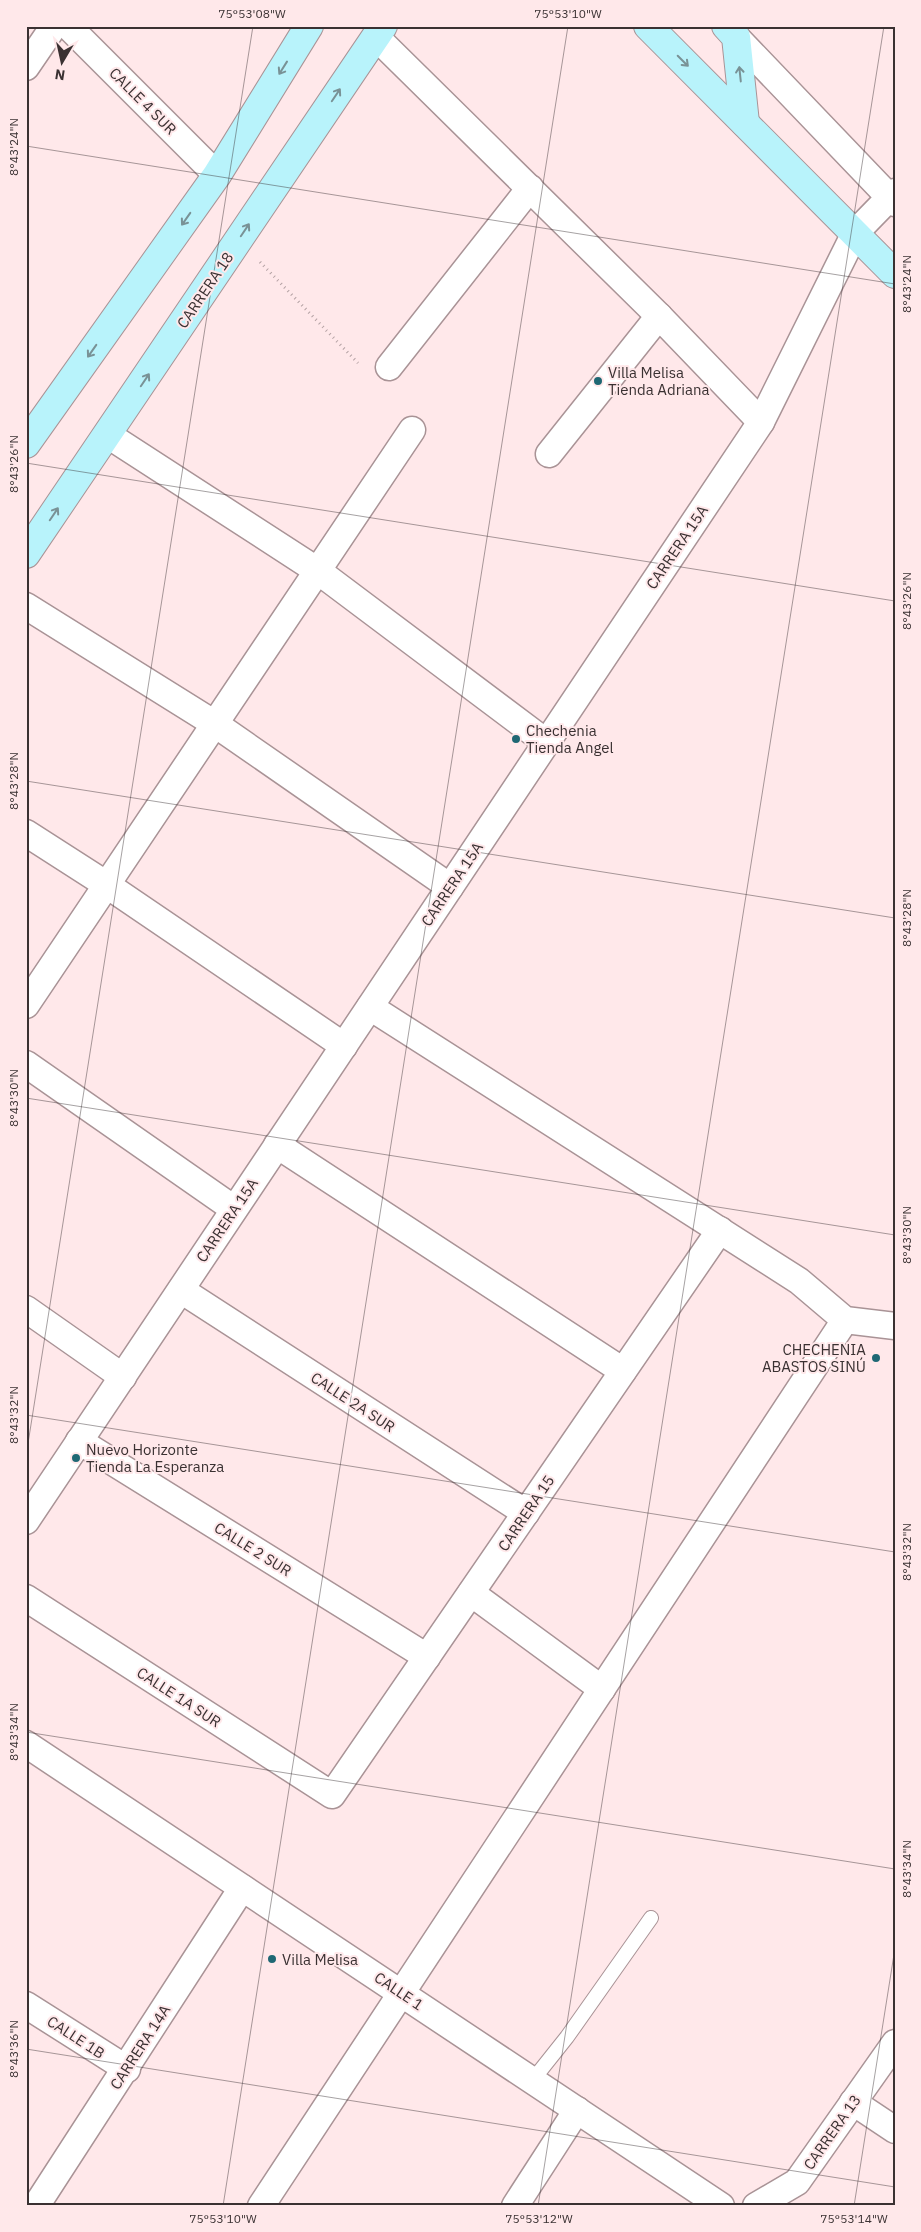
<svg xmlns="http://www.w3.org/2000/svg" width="921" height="2232" font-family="'IBM Plex Sans',sans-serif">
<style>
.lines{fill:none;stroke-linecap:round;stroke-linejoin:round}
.lane-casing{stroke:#a99396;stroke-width:16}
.street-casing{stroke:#a99396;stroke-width:29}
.secondary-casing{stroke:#a99396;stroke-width:30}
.path{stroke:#b4a2a4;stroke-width:3;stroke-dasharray:1 4;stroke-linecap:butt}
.lane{stroke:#fff;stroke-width:14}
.street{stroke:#fff;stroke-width:26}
.secondary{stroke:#b8f3fb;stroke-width:28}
.oneway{stroke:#799296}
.ticks{fill:none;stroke:#3a3132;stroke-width:1;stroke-opacity:0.45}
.poi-dot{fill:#1f6874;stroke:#ffe8ea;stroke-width:2}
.labels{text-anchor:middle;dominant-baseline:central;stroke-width:4;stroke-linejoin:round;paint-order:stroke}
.street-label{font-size:15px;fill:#3a3132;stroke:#ffe8ea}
.poi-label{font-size:15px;fill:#3a3132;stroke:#ffe8ea;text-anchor:start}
.neatline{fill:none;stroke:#3a3132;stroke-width:2}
.ticks-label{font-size:12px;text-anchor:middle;fill:#3a3132}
</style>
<rect width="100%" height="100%" fill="#ffe8ea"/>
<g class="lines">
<!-- lane casing -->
<g class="lane-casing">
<polyline id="lane" points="532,2081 567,2037 651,1918"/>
</g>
<!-- street casing -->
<g class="street-casing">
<g id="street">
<polyline points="68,26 217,175"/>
<polyline points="376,37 659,316 761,422"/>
<polyline points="736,37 895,203"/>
<polyline points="26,67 54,26"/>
<polyline points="389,367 530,188"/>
<polyline points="108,435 318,571 547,743"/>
<polyline points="549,454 659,316"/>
<polyline points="26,606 215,724 450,887"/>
<polyline points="26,833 107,885 344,1046"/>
<polyline points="26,1005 412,430"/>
<polyline points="370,1007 799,1281 845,1320 895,1326"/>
<polyline points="26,1064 234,1209"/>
<polyline points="277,1145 623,1371"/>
<polyline points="181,1290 526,1513"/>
<polyline points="26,1309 123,1377"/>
<polyline points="79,1441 427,1657"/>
<polyline points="26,1521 761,422 855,233 895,192"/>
<polyline points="471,1593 602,1689"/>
<polyline points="26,1598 332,1795 720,1230"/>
<polyline points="26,1744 721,2206"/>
<polyline points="26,2005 127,2069"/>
<polyline points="853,2102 895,2130"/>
<polyline points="36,2206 242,1888"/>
<polyline points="261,2206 845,1320"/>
<polyline points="515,2206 577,2110"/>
<polyline points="756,2206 797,2182 895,2043"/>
</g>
</g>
<!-- secondary casing -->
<g class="secondary-casing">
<g id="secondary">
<polyline points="648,26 895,274"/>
<polyline points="726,26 736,37 745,123"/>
<polyline points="26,444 217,175 309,26"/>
<polyline points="26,554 383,26"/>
</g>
</g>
<!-- path -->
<polyline class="path" points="260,262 358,363"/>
<!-- lane -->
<use href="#lane" class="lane"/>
<!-- street -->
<use href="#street" class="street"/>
<!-- secondary -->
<use href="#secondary" class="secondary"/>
</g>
<!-- one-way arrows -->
<defs><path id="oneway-shaft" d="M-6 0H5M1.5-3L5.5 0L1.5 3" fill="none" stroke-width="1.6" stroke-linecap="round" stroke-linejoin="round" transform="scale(1.25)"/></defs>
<g class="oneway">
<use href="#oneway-shaft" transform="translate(683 61) rotate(45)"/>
<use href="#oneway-shaft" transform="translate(283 68) rotate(122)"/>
<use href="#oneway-shaft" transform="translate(740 74) rotate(-96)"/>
<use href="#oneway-shaft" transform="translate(336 95) rotate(-56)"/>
<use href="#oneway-shaft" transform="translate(186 219) rotate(125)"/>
<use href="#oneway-shaft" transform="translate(245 230) rotate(-56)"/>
<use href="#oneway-shaft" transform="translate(92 351) rotate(125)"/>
<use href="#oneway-shaft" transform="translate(145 380) rotate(-56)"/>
<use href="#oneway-shaft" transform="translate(54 514) rotate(-56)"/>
</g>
<!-- ticks -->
<path class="ticks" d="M26 146 895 284M26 463 895 601M26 781 895 918M26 1098 895 1235M26 1415 895 1552M26 1456 253 26M26 1732 895 1869M26 2049 895 2187M223 2206 568 26M538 2206 884 26M854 2206 895 1948"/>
<!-- markers -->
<g class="poi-dot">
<circle cx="598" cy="381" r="5"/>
<circle cx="516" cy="739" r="5"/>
<circle cx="876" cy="1358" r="5"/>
<circle cx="76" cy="1458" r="5"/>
<circle cx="272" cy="1959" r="5"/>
</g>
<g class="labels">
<!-- street labels -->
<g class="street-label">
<text transform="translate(143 101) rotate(45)">CALLE 4 SUR</text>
<text transform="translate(205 290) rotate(-56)">CARRERA 18</text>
<text transform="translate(677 547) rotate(-56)">CARRERA 15A</text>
<text transform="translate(452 884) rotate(-56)">CARRERA 15A</text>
<text transform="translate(227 1220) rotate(-56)">CARRERA 15A</text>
<text transform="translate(353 1402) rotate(33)">CALLE 2A SUR</text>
<text transform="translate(526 1513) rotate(-56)">CARRERA 15</text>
<text transform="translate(253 1549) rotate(32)">CALLE 2 SUR</text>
<text transform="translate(179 1697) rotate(33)">CALLE 1A SUR</text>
<text transform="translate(399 1991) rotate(34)">CALLE 1</text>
<text transform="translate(76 2037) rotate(33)">CALLE 1B</text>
<text transform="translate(140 2047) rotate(-57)">CARRERA 14A</text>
<text transform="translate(832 2132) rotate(-55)">CARRERA 13</text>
</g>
<!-- poi labels -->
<g class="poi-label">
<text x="608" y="372">Villa Melisa<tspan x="608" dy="17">Tienda Adriana</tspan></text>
<text x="526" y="730">Chechenia<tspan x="526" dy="17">Tienda Angel</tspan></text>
<text x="866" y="1349" text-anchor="end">CHECHENIA<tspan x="866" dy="17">ABASTOS SINÚ</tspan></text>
<text x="86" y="1449">Nuevo Horizonte<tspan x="86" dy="17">Tienda La Esperanza</tspan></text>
<text x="282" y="1959">Villa Melisa</text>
</g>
</g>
<!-- border -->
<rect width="921" height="2232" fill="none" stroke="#ffe8ea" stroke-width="55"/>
<!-- north arrow -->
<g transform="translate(62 62) rotate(189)" stroke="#ffe8ea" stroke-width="4" paint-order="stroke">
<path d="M0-4L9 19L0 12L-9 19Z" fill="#3a3132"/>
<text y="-8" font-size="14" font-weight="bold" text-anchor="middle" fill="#3a3132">N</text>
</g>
<rect x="28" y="28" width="866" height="2176" class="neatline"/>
<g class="ticks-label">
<text x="252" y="18">75°53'08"W</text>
<text x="568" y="18">75°53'10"W</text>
<text transform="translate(14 147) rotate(-90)" y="4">8°43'24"N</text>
<text transform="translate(907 284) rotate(-90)" y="4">8°43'24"N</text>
<text transform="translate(14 464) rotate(-90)" y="4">8°43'26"N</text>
<text transform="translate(907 601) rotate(-90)" y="4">8°43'26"N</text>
<text transform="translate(14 781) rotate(-90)" y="4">8°43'28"N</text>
<text transform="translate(907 918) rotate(-90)" y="4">8°43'28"N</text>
<text transform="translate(14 1098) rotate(-90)" y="4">8°43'30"N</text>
<text transform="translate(907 1235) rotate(-90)" y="4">8°43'30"N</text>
<text transform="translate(14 1415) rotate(-90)" y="4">8°43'32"N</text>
<text transform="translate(907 1552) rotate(-90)" y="4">8°43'32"N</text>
<text transform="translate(14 1732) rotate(-90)" y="4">8°43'34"N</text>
<text transform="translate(907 1869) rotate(-90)" y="4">8°43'34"N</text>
<text transform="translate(14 2049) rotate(-90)" y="4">8°43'36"N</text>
<text x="223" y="2223">75°53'10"W</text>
<text x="539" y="2223">75°53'12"W</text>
<text x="854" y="2223">75°53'14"W</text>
</g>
</svg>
